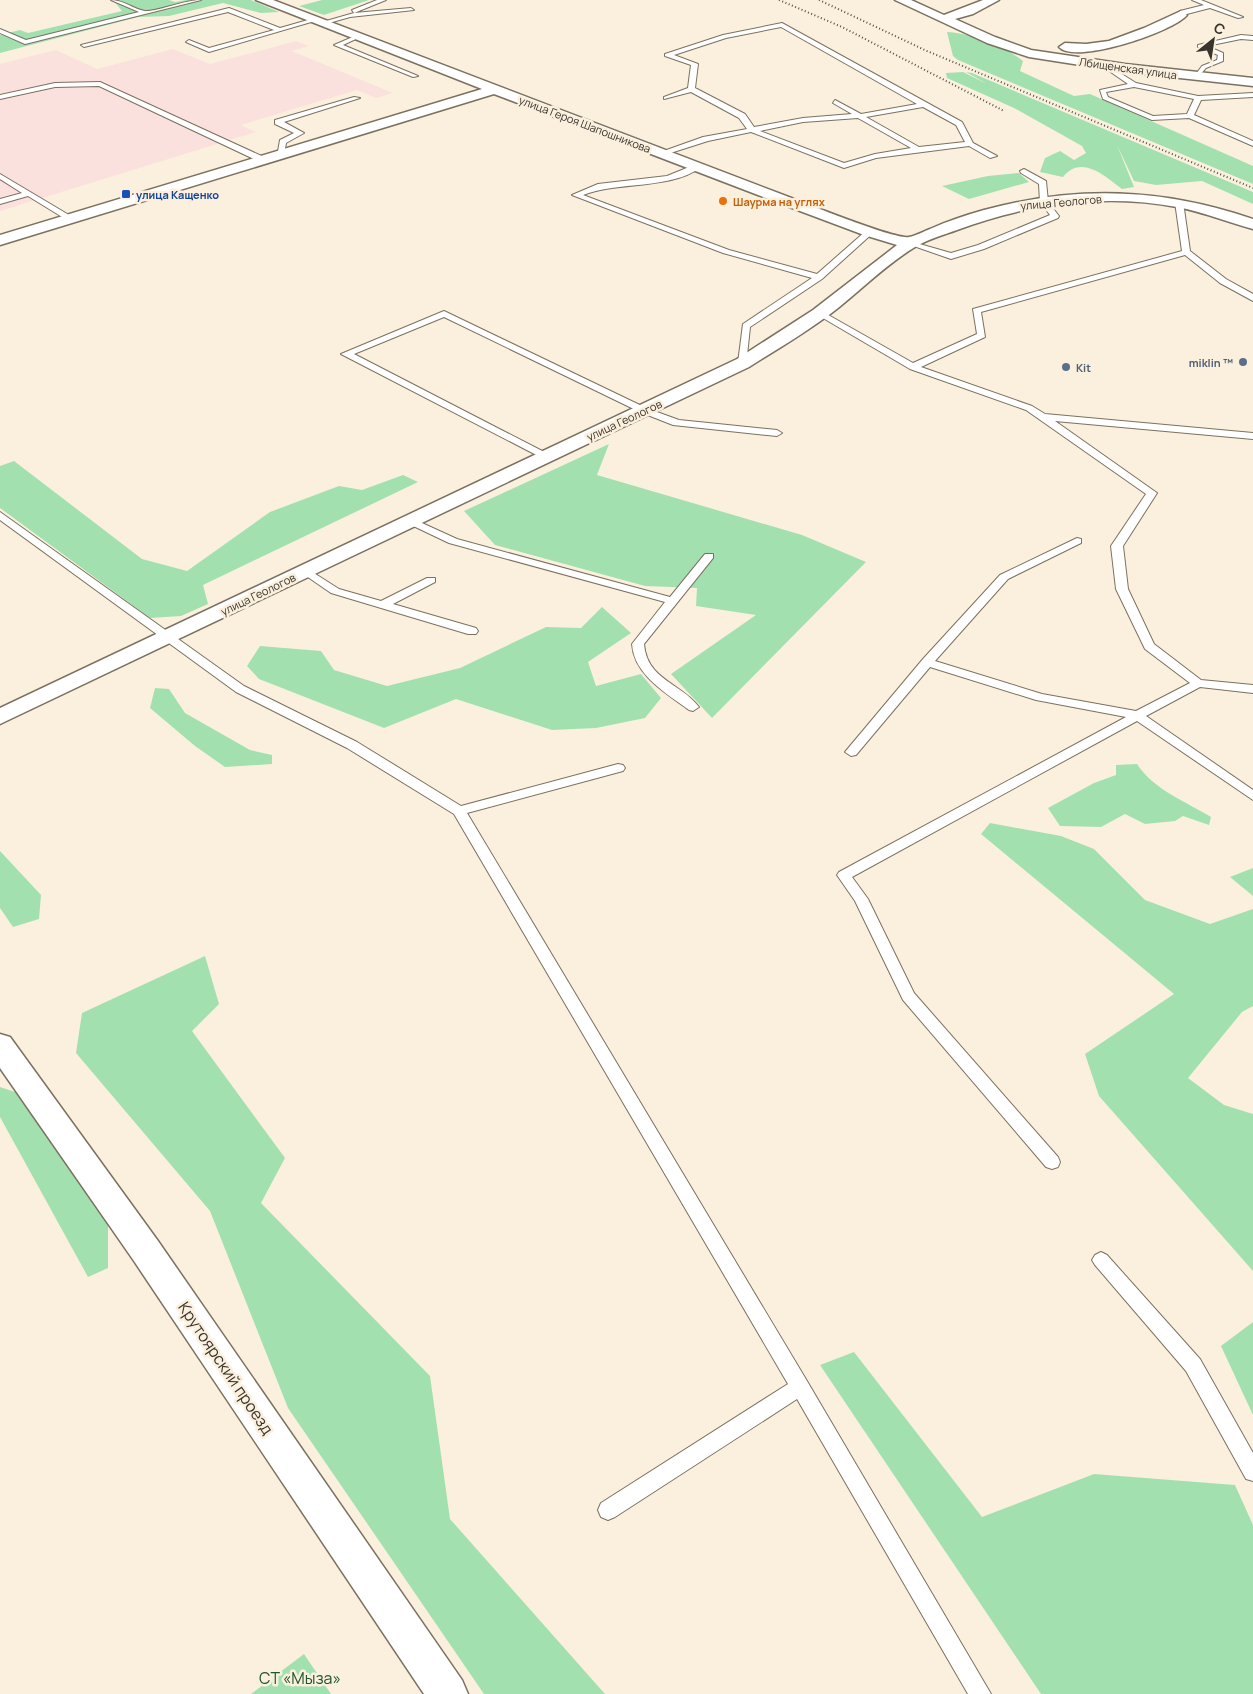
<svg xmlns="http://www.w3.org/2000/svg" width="1253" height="1694" font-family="Manrope,sans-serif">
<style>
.commercial{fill:#fbe1dd}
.green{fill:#a2e1af}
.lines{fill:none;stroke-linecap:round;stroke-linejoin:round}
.service-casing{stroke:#7b7160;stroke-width:2}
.minor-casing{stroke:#7b7160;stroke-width:3}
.service{fill:#fff;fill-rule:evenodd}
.minor{fill:#fff;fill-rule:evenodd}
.rail{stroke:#555047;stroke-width:2;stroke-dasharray:1 2.5;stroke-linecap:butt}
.transit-dot{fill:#1a4fb4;stroke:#fbf0dd;stroke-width:2}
.food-dot{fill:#e8710a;stroke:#fbf0dd;stroke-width:2}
.service-dot{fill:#5c6f8a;stroke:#fbf0dd;stroke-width:2}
.labels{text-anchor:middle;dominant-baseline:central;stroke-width:5;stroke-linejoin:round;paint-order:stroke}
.far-street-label{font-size:11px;fill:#38332c;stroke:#fbf0dd}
.far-transit-label{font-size:11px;font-weight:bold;fill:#164399;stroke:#fbf0dd;text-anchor:start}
.far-food-label{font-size:11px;font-weight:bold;fill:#c56008;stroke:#fbf0dd;text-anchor:start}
.far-service-label{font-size:11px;font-weight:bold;fill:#4e5e75;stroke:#fbf0dd;text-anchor:end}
.near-street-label{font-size:16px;fill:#38332c;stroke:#fbf0dd}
.near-park-label{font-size:16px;fill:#1e552d;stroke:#fbf0dd}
</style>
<rect width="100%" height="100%" fill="#fbf0dd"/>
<!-- commercial -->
<polygon class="commercial" points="296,41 309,46 292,51 393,93 376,98 357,90 241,125 256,132 0,211 0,64 56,50 97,69 173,49 210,64"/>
<!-- green -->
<g class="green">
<polygon points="113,0 169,0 175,2 186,0 251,0 279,12 261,13 223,3 169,16 138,17 0,53 0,35 20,30 28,33 122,11"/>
<polygon points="322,0 369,0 324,15 299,6"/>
<path d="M947 32C969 33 1006 47 1023 61L1020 71 1074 96 1090 94 1253 166V184L958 60 953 56Z"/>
<path d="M963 72 987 84 966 72 972 73 1253 192V204L1202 181 1156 185 1134 181 1117 145 1134 187 1122 189C1105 176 1081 154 1063 177L1040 172 1045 158 1060 151 1074 160 1086 153 1082 146 1014 108 947 78 946 73Z"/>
<polygon points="1019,173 1029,182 969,199 942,186 988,176"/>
<polygon points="609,444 597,475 802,535 866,562 712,718 671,674 756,615 696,606 697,588 645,586 495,545 464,511"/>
<polygon points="14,461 142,559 187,571 270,512 339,486 362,490 403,475 418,482 203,585 208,604 181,616 150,618 0,508 0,466"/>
<polygon points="602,607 631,633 588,662 596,686 641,674 661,698 645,718 596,728 552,730 456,699 384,728 259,679 247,666 260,646 321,651 334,670 387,686 460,668 546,627 581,628"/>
<polygon points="155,688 169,689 185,713 250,750 272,755 272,764 225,767 195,746 150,708"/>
<path d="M1137 764C1154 790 1185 801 1211 817L1209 825 1183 816 1175 821 1145 824 1125 814 1101 827 1060 826 1048 808 1094 783 1116 775V765Z"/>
<polygon points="990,823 1061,836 1094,849 1145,900 1210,924 1253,909 1253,1006 1242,1012 1188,1078 1224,1105 1253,1114 1253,1271 1099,1096 1085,1054 1174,994 981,834"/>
<polygon points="0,851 41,895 39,919 13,927 0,908"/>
<polygon points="1253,868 1253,896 1230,877"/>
<polygon points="205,956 219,1004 192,1031 285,1158 261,1203 430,1376 450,1519 605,1694 484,1694 288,1408 210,1211 76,1053 82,1013"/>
<polygon points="0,1087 15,1092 108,1221 108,1268 88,1277 0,1117"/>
<polygon points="1253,1322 1253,1415 1221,1346"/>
<polygon points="854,1352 982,1517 1094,1474 1235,1485 1253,1525 1253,1694 1041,1694 820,1365"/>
<polygon points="304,1654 331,1694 251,1694"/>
</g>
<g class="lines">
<!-- service casing -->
<g class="service-casing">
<g id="service">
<path d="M111 0C124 0 133 9 145 11 157 12 184 0 201 0L25 44 0 33V29L26 40 139 12Z"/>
<polygon points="377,0 386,0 354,13 411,8 414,10 350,17 322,25 319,23 354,13 352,10"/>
<polygon points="1192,0 1201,0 1243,17 1238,18 1210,8 1179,16 1180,11 1204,5"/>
<polygon points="229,8 280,28 315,18 318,20 209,52 186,42 189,40 209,48 274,30 228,12 84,47 81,45"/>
<path d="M782 23 962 122 973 143 997 156 990 158 969 146 876 158 844 168 751 132 708 141 661 156V152L703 137 747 129 739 118 691 92 664 99V97L688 88 691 65 665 56V54L723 35ZM781 27 917 104 861 114 835 100 833 103 852 114 803 118 754 127 745 114 695 88 698 64 674 55 726 38ZM923 107 956 125 965 142 919 147 866 117ZM858 118 911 148 875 154 844 163 760 131 803 122Z"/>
<polygon points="1241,35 1253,36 1253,40 1241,39 1207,46 1223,53 1223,61 1206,68 1197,78 1193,78 1202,66 1217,60 1218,55 1198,47 1198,45"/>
<polygon points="355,36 360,37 343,45 418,76 413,77 334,45"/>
<path d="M1104 63 1136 83 1198 96 1253 93V97L1201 100 1194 115 1253 141V146L1189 118 1152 120 1103 99 1100 90 1128 84 1102 66ZM1134 87 1194 99 1187 114 1153 116 1108 97 1106 92Z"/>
<polygon points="100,82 266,158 267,160 260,162 99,86 55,87 0,99 0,95 55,83"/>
<polygon points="354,97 360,98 284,122 304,133 286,143 284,155 277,157 280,140 294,133 275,124 275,120"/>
<path d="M694 165 701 167C671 190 618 181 583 195L729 250 817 274 867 230 874 232 822 279 750 327 746 365 738 363 743 324 812 278 723 253 572 195 598 184 667 176Z"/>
<polygon points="1024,169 1046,181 1048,202 1059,216 1058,218 984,249 951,259 905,243 909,241 951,253 978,245 1050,215 1040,202 1039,184 1021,173 1020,171"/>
<polygon points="0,174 74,218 67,220 28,196 0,204 0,199 22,193 0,179"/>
<polygon points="1179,200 1183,202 1190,251 1226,279 1253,294 1253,301 1220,283 1185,255 981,312 985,337 921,367 1032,406 1045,414 1253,433 1253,439 1055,421 1157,493 1123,546 1128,589 1154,644 1201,680 1253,685 1253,693 1200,687 1146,716 1253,790 1253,800 1137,721 852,877 868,899 914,993 1058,1157 1060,1162 1058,1167 1052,1169 1046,1167 903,1000 855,901 837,875 839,872 1126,717 1036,700 930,667 856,755 851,756 845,752 923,659 1000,575 1077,538 1081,539 1081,543 1008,579 935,661 1042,694 1136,711 1190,683 1145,649 1116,589 1111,546 1146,494 1026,410 910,369 816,314 823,312 913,363 977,334 973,309 1182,251 1175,202"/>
<polygon points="444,311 646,408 679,420 777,430 782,433 777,436 673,425 640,412 444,317 354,354 550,455 550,459 546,460 341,354"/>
<polygon points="0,512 244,686 357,742 461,806 618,764 623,765 625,768 623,771 467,813 807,1381 991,1694 968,1694 797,1399 615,1517 608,1520 601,1517 598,1510 601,1503 788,1384 454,814 347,748 236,692 0,520"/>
<path d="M411 518 457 539 670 597 705 554H713V558L644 644C647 680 681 683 699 707L693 711 689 710C666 693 634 675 632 644L665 602 449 543 407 523V519Z"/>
<polygon points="306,568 339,589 381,601 427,578 435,578 435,582 393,604 476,628 478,631 476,634 468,634 331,593 302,573 302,569"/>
<polygon points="1101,1252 1107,1255 1200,1359 1253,1453 1253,1481 1246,1479 1186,1371 1095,1265 1092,1260 1095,1255"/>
</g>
</g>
<!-- minor casing -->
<g class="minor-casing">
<g id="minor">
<path d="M256 0H273L794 199C813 206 896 240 909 237 916 236 924 231 930 229 948 221 966 215 984 210 1077 185 1162 188 1253 219V229C1227 222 1203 212 1177 207 1104 193 1026 204 957 230 943 235 928 239 915 247 887 264 863 288 838 308 810 330 779 348 749 367L0 724V708L737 359 813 310 897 245 864 235 784 205 494 94 0 245V235L482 89Z"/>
<polygon points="895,0 911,0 944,15 983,0 999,0 973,14 955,19 995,37 1031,50 1125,64 1253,78 1253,86 1125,72 1029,57 987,43"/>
<path d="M1181 11 1187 15C1173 32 1075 65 1059 47L1065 43 1086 44 1109 41 1144 28Z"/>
<polygon points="0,1034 10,1037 158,1241 462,1680 468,1694 424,1694 134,1261 0,1068"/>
</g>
</g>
<!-- service -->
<use href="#service" class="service"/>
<!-- minor -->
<use href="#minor" class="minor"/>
<!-- rail -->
<g class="rail">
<polyline points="779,0 842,27 1004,111"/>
<polyline points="819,0 927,51 1253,188"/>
</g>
</g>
<!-- markers -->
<rect class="transit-dot" x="121" y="189" width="10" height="10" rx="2.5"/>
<circle class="food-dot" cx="723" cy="201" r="5"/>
<g class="service-dot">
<circle cx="1243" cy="362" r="5"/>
<circle cx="1066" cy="367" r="5"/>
</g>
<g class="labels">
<!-- far-street labels -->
<g class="far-street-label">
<text transform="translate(1128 68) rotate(8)">Лбищенская улица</text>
<text transform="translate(585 124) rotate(21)">улица Героя Шапошникова</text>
<text transform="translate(1061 202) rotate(-5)">улица Геологов</text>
<text transform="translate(624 420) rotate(-25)">улица Геологов</text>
<text transform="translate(258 594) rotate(-26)">улица Геологов</text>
</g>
<!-- far-transit labels -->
<g class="far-transit-label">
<text x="136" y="194">улица Кащенко</text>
</g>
<!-- far-food labels -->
<g class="far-food-label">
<text x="733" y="201">Шаурма на углях</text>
</g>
<!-- far-service labels -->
<g class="far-service-label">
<text x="1233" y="362">miklin ™</text>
<text x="1076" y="367" text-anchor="start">Kit</text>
</g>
<!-- near-street labels -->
<g class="near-street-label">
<text transform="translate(226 1368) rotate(56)">Крутоярский проезд</text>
</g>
<!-- near-park labels -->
<g class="near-park-label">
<text x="300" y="1678">СТ «Мыза»</text>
</g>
</g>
<!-- north arrow -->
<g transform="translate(1213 40) rotate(30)" stroke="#fbf0dd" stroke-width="4" paint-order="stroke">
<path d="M0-4L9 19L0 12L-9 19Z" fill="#38332c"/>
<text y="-8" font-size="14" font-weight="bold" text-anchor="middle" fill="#38332c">С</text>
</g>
</svg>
